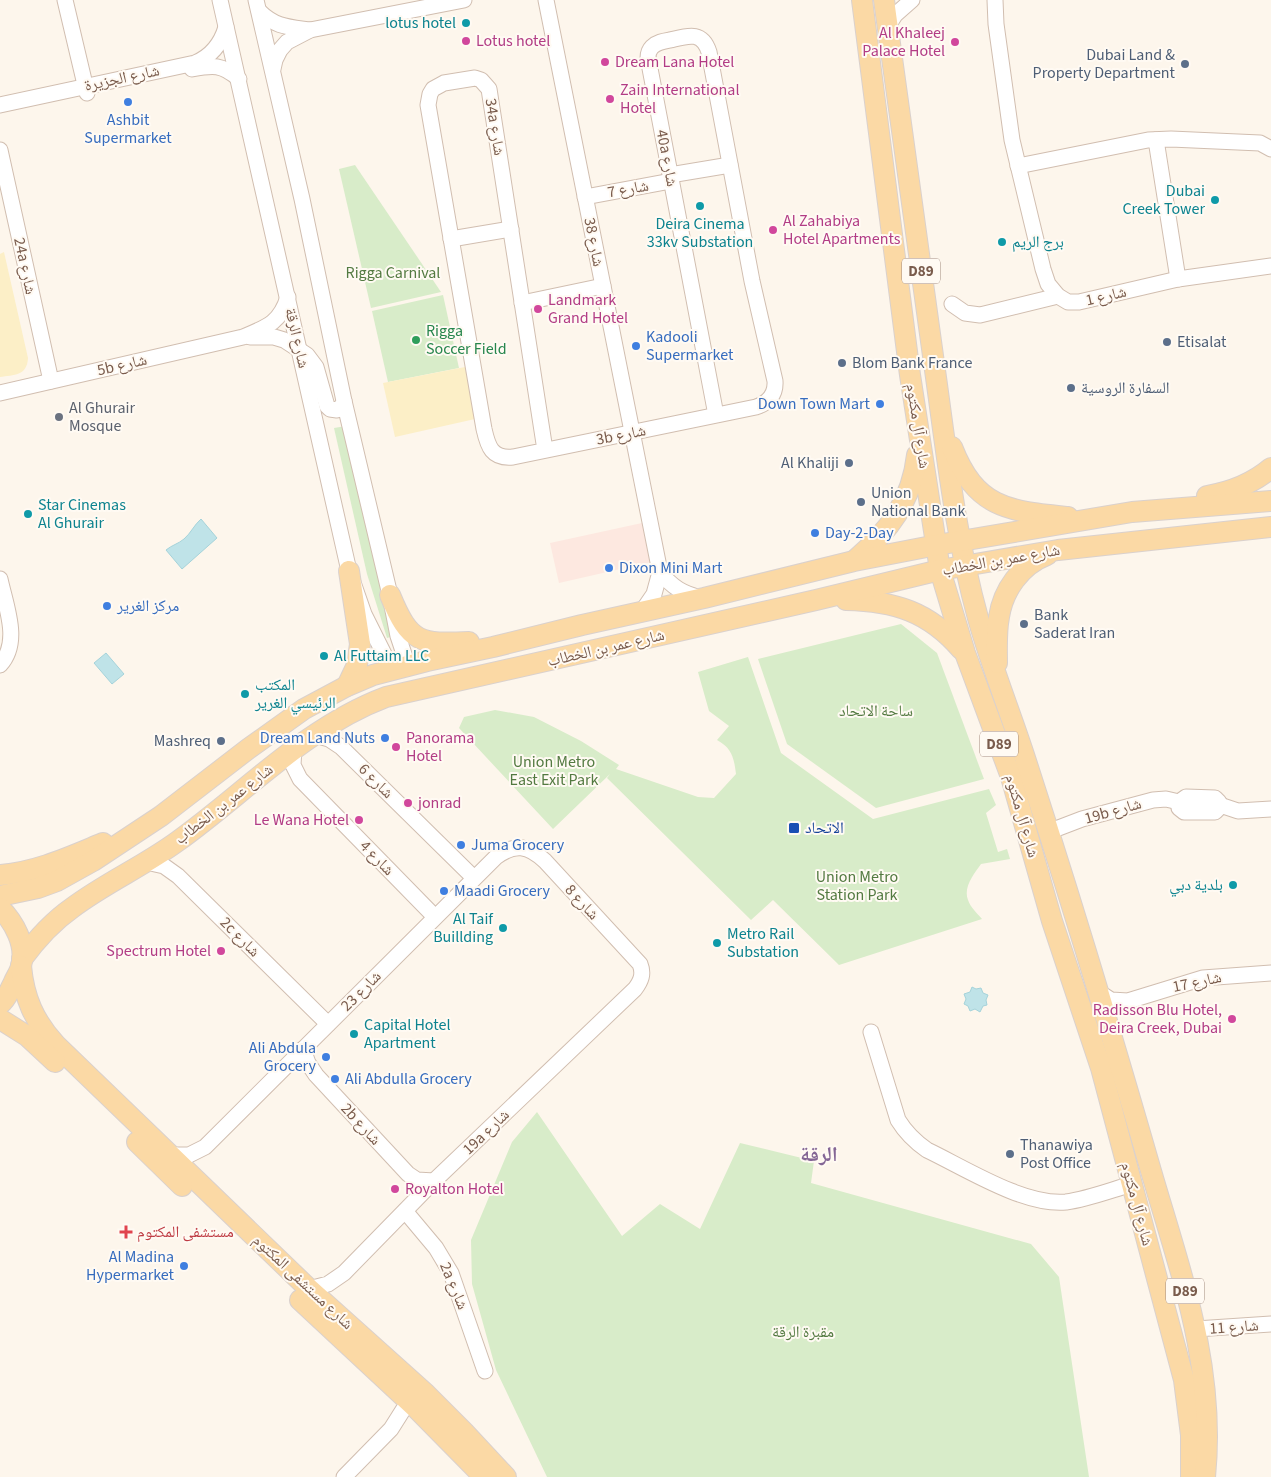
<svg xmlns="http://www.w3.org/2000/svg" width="1271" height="1477" font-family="'Source Sans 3','Noto Naskh Arabic',sans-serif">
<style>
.commercial{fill:#fde8e0}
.green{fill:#d8ecc9}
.sand{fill:#fcefc7}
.water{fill:#bfe3e8;stroke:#a5d3da}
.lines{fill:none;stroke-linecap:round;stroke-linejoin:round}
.minor-casing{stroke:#d1beb0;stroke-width:17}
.major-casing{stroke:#dad1cd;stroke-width:22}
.minor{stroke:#fff;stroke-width:15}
.major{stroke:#fbd9a5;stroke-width:20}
.culture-dot{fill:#0f9aa8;stroke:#fffaf3;stroke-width:2}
.hotel-dot{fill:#d1479c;stroke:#fffaf3;stroke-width:2}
.service-dot{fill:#5c6f8a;stroke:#fffaf3;stroke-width:2}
.shop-dot{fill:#3f7fe0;stroke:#fffaf3;stroke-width:2}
.leisure-dot{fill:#2e9e5b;stroke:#fffaf3;stroke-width:2}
.worship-dot{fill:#6b7280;stroke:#fffaf3;stroke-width:2}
.transit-dot{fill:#1a4fb4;stroke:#fffaf3;stroke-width:2}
.health-dot{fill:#e0444e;stroke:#fffaf3;stroke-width:2}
.labels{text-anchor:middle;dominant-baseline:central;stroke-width:4;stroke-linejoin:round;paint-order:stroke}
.shield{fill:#fffaf3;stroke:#a28b7f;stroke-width:1}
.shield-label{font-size:15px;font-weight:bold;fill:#7a5c4d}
.culture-label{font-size:16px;fill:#0d838f;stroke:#fffaf3;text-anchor:start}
.hotel-label{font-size:16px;fill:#b23c85;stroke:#fffaf3;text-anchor:start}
.service-label{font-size:16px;fill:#4e5e75;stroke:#fffaf3;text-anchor:start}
.street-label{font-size:16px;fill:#7a5c4d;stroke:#fffaf3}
.shop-label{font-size:16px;fill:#366cbe;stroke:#fffaf3;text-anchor:start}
.park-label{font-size:16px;fill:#537a41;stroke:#fffaf3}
.leisure-label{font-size:16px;fill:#27864d;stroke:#fffaf3;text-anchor:start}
.worship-label{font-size:16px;fill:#5b616d;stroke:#fffaf3;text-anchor:start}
.transit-label{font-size:16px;fill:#164399;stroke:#fffaf3;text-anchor:start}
.health-label{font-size:16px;fill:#be3a42;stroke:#fffaf3;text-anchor:start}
.district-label{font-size:21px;font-weight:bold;fill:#846695;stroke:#fffaf3}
</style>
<rect width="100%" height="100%" fill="#fdf6ec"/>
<!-- commercial -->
<polygon class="commercial" points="642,523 651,562 559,583 550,543"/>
<!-- green -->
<g class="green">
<polygon points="355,165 441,292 371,308 339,169"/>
<polygon points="443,295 459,368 388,382 372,311"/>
<polygon points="346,426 394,636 387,638 367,574 334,428"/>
<polygon points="901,624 937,653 984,779 876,808 787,744 758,659"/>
<path d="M748 657 781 753 873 819 989 789 996 805 986 813 998 852 1007 849 1010 859 981 864C974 874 963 887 968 900 970 907 978 914 982 919L839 965 773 900 751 920 607 778 610 774 553 829 459 728 464 717 495 710 534 717 581 741 619 765 616 769 698 797 714 798 736 774C734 758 732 748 717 740L729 726 709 711 698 672Z"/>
<polygon points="537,1112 622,1236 660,1204 700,1229 740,1143 814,1161 811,1183 1031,1244 1059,1277 1089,1477 547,1477 496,1370 472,1284 471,1240 512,1142"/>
</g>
<!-- sand -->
<g class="sand">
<path d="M4 252 28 358C27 376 14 375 0 377V254Z"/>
<polygon points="465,367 475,419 395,437 383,383"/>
</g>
<!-- water -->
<g class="water">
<path d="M201 519 217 538 182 569 166 550C172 545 178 544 184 539 191 533 194 525 201 519Z"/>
<polygon points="106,653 124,674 112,684 94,663"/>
<polygon points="972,987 976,989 981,988 983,993 988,995 986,1000 987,1005 983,1006 980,1012 975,1009 970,1011 968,1006 964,1004 966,999 964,994 970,992"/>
</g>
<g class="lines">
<!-- minor casing -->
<g class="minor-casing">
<g id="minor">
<polyline points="65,0 87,93"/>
<polyline points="220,0 349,571 364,614 392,670"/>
<polyline points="256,0 302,199 344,401 390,595 398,636 408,666"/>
<polyline points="546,0 660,572 654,594 641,613"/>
<polyline points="995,0 996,24 1012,140 1043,269 1048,284 1058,296 1068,302 1079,302 1178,279 1271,266"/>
<path d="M259 11C275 27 288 27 310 30"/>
<polyline points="888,26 895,15 912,0"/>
<path d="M192 69C213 65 222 64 239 79"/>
<polyline points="273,69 275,60 280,50 287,42 310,30 464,0"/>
<path d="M0 105 195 63C212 56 221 44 226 27"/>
<polyline points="1156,140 1178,279"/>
<polyline points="0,150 51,381"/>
<polyline points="1018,166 1148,140 1171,139 1260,143 1271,149"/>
<polyline points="670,175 730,165"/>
<polyline points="585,197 671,181"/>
<polyline points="451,239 511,229"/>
<polyline points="522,303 603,286"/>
<polyline points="952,304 965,313 980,315 1058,296"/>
<polyline points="250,337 274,337 284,340 307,355 316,367 327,406 330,409 337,410 343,405 344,401"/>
<path d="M0 393 243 337C267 327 280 323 288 297"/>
<path d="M545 450 489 89 481 80 475 78 444 83 433 89 430 94 428 105 484 429C488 447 492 459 513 457L756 407C768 403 776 395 775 381L752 281 709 52C702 30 687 36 670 40 664 41 657 42 652 47 649 50 648 54 648 58L716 415"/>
<path d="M660 572C672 587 683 594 702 598"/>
<path d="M0 579C6 607 21 642 0 665"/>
<polyline points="315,735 329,739 341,747 474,878"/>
<polyline points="294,749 293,765 300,779 435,917"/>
<polygon points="1186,797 1215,798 1219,802 1219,808 1215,812 1184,812 1179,808 1179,802"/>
<polyline points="1220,805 1238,811 1271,809"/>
<polyline points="1048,832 1082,819 1153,800 1166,799 1179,802"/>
<polyline points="146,862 164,866 178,876 328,1024"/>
<polyline points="1097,991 1111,1000 1128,1001 1203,978 1271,973"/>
<path d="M871 1032 898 1120C906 1133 914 1141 927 1150 965 1168 1024 1206 1066 1202 1088 1199 1111 1190 1132 1184"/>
<polyline points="303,1049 308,1063 316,1075 408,1174 417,1180 434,1181"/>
<path d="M171 1155H189L205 1147 496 857C515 843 528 845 545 861L640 964C644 974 641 981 635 989L434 1181 344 1273 328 1284 309 1289"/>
<polyline points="405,1211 436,1248 451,1273 485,1371"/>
<polyline points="1196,1329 1271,1324"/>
<polyline points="344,1477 391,1429 403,1410 417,1397"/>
</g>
</g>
<!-- major casing -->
<g class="major-casing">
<g id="major">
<polyline points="862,0 910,375 940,570 965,653 1011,777 1052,921 1101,1068 1184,1380 1191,1435 1191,1477"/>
<path d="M884 0C901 121 917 242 934 363 946 448 955 535 978 618 991 665 1009 709 1024 755 1069 893 1111 1032 1151 1171 1181 1274 1216 1368 1205 1477"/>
<path d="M952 447C976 509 1009 511 1068 517"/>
<path d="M1207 496C1231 492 1252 484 1271 468"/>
<path d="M855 560C889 531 912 501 917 455"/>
<path d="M390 595C410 644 420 644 469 642"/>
<path d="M846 600C895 601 929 612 961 649"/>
<path d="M997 663C997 648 996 632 999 617 1003 590 1021 565 1047 555"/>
<polyline points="347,686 357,665 360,644 349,571"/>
<path d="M0 875C37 872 69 857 103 843"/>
<polyline points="0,896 38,888 57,881 93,861 161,816 248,749 304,709 347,686 373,675 427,661 493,647 582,625 704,598 854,561 937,545 1132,512 1271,501"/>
<path d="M0 908C14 922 27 945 21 966 20 972 15 978 13 984 9 991 7 999 0 1004"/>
<path d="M22 959C36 940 52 922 72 908 105 883 144 866 178 841 246 792 306 727 386 697L816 600 940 570 1058 550 1271 527"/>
<path d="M21 966C24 998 34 1021 56 1045L309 1289 426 1394 464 1432 506 1477"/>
<polyline points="0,1019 27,1036 55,1062"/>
<polyline points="137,1142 182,1186"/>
<polyline points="300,1300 417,1409 484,1477"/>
</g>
</g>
<!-- minor -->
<use href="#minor" class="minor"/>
<!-- major -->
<use href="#major" class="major"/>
</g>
<!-- markers -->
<g class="culture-dot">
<circle cx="466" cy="23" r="5"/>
<circle cx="1215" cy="200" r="5"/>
<circle cx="700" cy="206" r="5"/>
<circle cx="1002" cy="242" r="5"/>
<circle cx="28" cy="514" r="5"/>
<circle cx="324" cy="656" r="5"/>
<circle cx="245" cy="694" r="5"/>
<circle cx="1233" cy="885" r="5"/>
<circle cx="503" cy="928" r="5"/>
<circle cx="717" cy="943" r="5"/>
<circle cx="354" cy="1034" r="5"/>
</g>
<g class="hotel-dot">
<circle cx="466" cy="41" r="5"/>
<circle cx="955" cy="42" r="5"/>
<circle cx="605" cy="62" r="5"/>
<circle cx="610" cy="99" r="5"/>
<circle cx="773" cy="230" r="5"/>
<circle cx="538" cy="309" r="5"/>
<circle cx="396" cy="747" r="5"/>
<circle cx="408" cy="803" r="5"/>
<circle cx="359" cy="820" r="5"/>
<circle cx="221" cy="951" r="5"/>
<circle cx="1232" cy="1019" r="5"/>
<circle cx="395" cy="1189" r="5"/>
</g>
<g class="service-dot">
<circle cx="1185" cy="64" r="5"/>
<circle cx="1167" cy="342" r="5"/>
<circle cx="842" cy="363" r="5"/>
<circle cx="1071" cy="388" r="5"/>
<circle cx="849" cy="463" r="5"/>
<circle cx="861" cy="502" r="5"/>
<circle cx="1024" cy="624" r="5"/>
<circle cx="221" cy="741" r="5"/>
<circle cx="1010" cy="1154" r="5"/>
</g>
<g class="shop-dot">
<circle cx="128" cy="102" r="5"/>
<circle cx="636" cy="346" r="5"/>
<circle cx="880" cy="404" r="5"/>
<circle cx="815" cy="533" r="5"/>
<circle cx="609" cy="568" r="5"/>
<circle cx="107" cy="606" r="5"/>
<circle cx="385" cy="738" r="5"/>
<circle cx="461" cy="845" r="5"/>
<circle cx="444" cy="891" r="5"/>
<circle cx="326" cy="1057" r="5"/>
<circle cx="335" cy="1079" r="5"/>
<circle cx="184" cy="1266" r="5"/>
</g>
<circle class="leisure-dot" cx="416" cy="340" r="5"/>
<circle class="worship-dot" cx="59" cy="417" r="5"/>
<rect class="transit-dot" x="788" y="822" width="12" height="12" rx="2.5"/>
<path class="health-dot" d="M123.5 1224.5h5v5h5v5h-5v5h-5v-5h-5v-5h5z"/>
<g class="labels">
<!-- shield labels -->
<g class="shield">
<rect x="902" y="258.5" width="38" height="25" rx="4"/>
<rect x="980" y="731.5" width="38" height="25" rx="4"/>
<rect x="1166" y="1278.5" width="38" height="25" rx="4"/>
</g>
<g class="shield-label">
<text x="921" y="271">D89</text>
<text x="999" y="744">D89</text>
<text x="1185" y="1291">D89</text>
</g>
<!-- culture labels -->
<g class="culture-label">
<text x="456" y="23" text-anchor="end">lotus hotel</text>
<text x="1205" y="191" text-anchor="end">Dubai<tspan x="1205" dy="18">Creek Tower</tspan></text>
<text x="700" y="224" text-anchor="middle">Deira Cinema<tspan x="700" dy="18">33kv Substation</tspan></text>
<text x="1012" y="242">برج الريم</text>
<text x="38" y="505">Star Cinemas<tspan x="38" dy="18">Al Ghurair</tspan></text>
<text x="334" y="656">Al Futtaim LLC</text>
<text x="255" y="685">المكتب<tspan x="255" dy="18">الرئيسي الغرير</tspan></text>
<text x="1223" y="885" text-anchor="end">بلدية دبي</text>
<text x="493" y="919" text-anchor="end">Al Taif<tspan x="493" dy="18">Buillding</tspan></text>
<text x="727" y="934">Metro Rail<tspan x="727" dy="18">Substation</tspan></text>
<text x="364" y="1025">Capital Hotel<tspan x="364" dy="18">Apartment</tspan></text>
</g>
<!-- hotel labels -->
<g class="hotel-label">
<text x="945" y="33" text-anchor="end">Al Khaleej<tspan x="945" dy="18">Palace Hotel</tspan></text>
<text x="476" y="41">Lotus hotel</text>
<text x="615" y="62">Dream Lana Hotel</text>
<text x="620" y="90">Zain International<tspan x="620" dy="18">Hotel</tspan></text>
<text x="783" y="221">Al Zahabiya<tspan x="783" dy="18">Hotel Apartments</tspan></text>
<text x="548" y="300">Landmark<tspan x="548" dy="18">Grand Hotel</tspan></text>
<text x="406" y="738">Panorama<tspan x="406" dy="18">Hotel</tspan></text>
<text x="418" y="803">jonrad</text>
<text x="349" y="820" text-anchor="end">Le Wana Hotel</text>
<text x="211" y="951" text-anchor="end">Spectrum Hotel</text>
<text x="1222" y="1010" text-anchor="end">Radisson Blu Hotel,<tspan x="1222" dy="18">Deira Creek, Dubai</tspan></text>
<text x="405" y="1189">Royalton Hotel</text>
</g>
<!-- service labels -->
<g class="service-label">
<text x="1175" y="55" text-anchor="end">Dubai Land &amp;<tspan x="1175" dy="18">Property Department</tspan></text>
<text x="1177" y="342">Etisalat</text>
<text x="852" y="363">Blom Bank France</text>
<text x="1081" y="388">السفارة الروسية</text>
<text x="839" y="463" text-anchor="end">Al Khaliji</text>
<text x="871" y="493">Union<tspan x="871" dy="18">National Bank</tspan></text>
<text x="1034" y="615">Bank<tspan x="1034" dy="18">Saderat Iran</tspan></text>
<text x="211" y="741" text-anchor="end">Mashreq</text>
<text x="1020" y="1145">Thanawiya<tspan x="1020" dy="18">Post Office</tspan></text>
</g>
<!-- street labels -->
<g class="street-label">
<text transform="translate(122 78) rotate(-12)">شارع الجزيرة</text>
<text transform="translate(495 127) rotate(81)">34a شارع</text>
<text transform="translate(667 158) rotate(79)">40a شارع</text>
<text transform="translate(628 189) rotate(-10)">شارع 7</text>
<text transform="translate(594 242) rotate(79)">شارع 38</text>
<text transform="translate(25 266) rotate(78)">24a شارع</text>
<text transform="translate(1106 296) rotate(-13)">شارع 1</text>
<text transform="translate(297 338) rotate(77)">شارع الرقة</text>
<text transform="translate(122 365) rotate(-13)">5b شارع</text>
<text transform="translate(918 426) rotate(81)">شارع آل مكتوم</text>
<text transform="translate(621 435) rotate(-11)">3b شارع</text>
<text transform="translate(1001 560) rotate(-10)">شارع عمر بن الخطاب</text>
<text transform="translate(606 648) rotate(-13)">شارع عمر بن الخطاب</text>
<text transform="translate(376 781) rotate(45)">شارع 6</text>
<text transform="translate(224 804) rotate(-38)">شارع عمر بن الخطاب</text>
<text transform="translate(1113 811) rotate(-16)">19b شارع</text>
<text transform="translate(1022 816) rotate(74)">شارع آل مكتوم</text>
<text transform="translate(377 858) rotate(46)">شارع 4</text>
<text transform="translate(582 902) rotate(47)">شارع 8</text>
<text transform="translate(240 937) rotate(45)">2c شارع</text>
<text transform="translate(1197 982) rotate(-12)">شارع 17</text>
<text transform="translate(361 991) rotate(-45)">شارع 23</text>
<text transform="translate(361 1124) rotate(47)">2b شارع</text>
<text transform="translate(486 1132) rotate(-44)">19a شارع</text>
<text transform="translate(1137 1204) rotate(75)">شارع آل مكتوم</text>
<text transform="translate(303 1282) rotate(43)">شارع مستشفى المكتوم</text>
<text transform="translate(454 1286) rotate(67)">2a شارع</text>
<text transform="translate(1234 1327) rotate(-4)">شارع 11</text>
</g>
<!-- shop labels -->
<g class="shop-label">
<text x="128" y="120" text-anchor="middle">Ashbit<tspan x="128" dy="18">Supermarket</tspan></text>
<text x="646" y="337">Kadooli<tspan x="646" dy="18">Supermarket</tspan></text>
<text x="870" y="404" text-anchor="end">Down Town Mart</text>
<text x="825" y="533">Day-2-Day</text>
<text x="619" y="568">Dixon Mini Mart</text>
<text x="117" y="606">مركز الغرير</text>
<text x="375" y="738" text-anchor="end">Dream Land Nuts</text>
<text x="471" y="845">Juma Grocery</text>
<text x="454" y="891">Maadi Grocery</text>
<text x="316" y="1048" text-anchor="end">Ali Abdula<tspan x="316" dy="18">Grocery</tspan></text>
<text x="345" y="1079">Ali Abdulla Grocery</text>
<text x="174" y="1257" text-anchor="end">Al Madina<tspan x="174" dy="18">Hypermarket</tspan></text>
</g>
<!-- park labels -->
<g class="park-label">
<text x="393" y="273">Rigga Carnival</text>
<text x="876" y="711">ساحة الاتحاد</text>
<text x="554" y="762">Union Metro<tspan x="554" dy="18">East Exit Park</tspan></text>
<text x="857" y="877">Union Metro<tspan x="857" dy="18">Station Park</tspan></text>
<text x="803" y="1332">مقبرة الرقة</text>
</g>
<!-- leisure labels -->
<g class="leisure-label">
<text x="426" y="331">Rigga<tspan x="426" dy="18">Soccer Field</tspan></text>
</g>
<!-- worship labels -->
<g class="worship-label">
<text x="69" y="408">Al Ghurair<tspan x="69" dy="18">Mosque</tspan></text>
</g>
<!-- transit labels -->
<g class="transit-label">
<text x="805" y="828">الاتحاد</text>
</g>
<!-- health labels -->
<g class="health-label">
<text x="137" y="1232">مستشفى المكتوم</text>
</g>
<!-- district labels -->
<g class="district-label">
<text x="819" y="1154">الرقة</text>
</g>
</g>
</svg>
